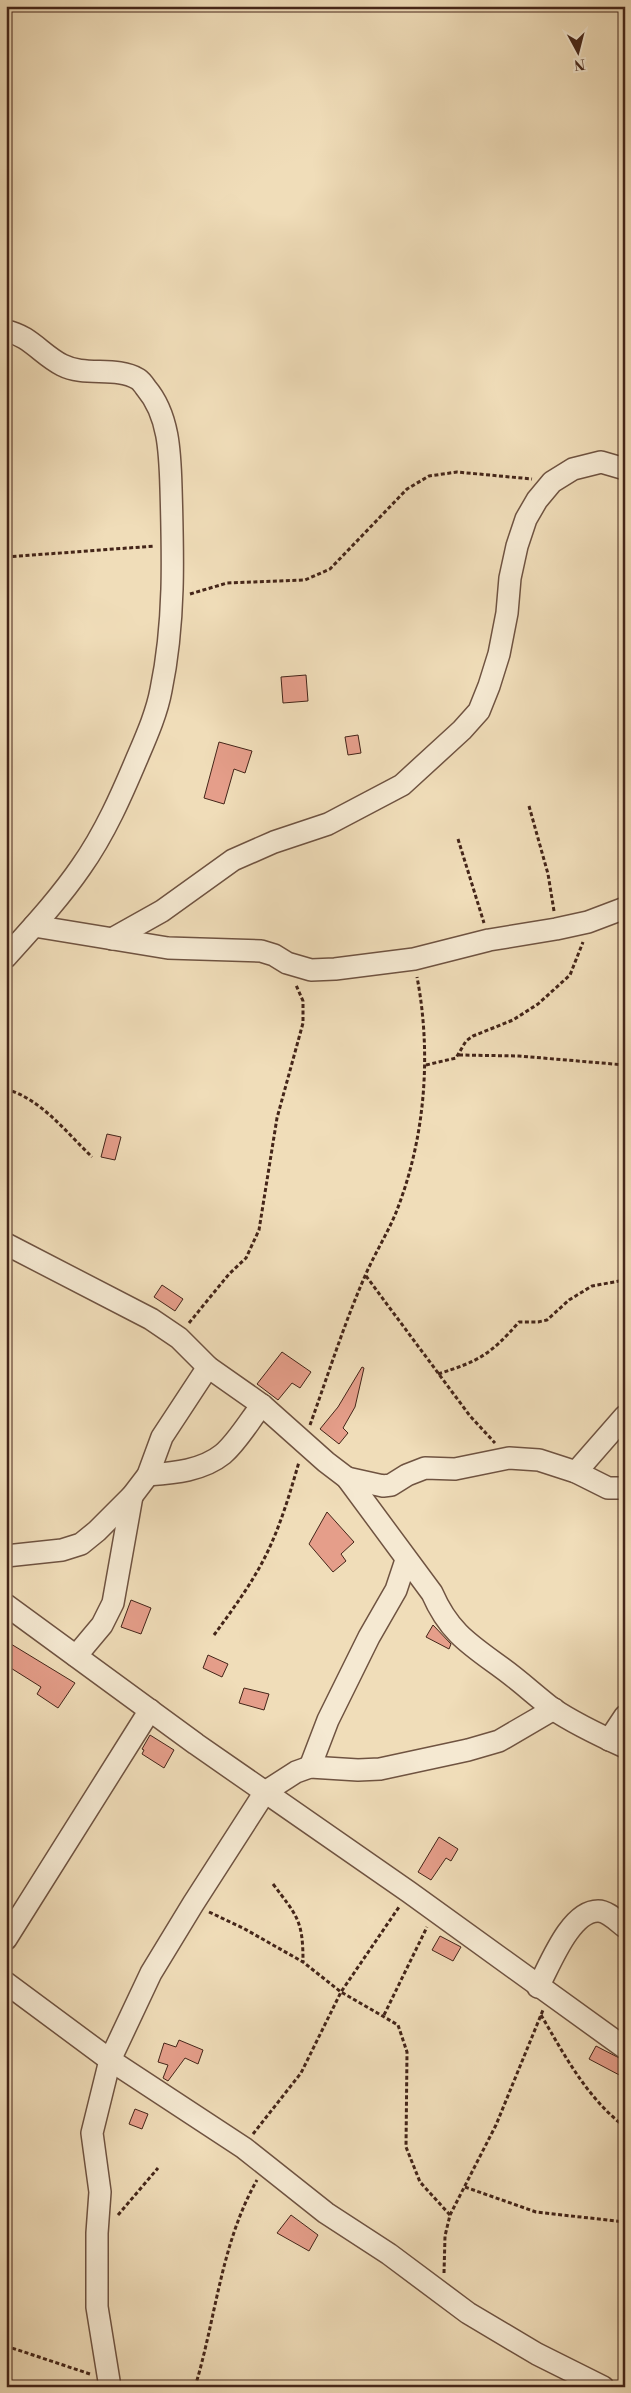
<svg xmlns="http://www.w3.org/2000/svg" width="631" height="2393" font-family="'Libre Bodoni',serif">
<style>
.building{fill:#e59e8a;stroke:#442519}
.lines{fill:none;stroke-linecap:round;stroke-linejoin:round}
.minor-casing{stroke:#6f5341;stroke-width:24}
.path{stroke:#442519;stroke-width:3;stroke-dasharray:4 2.5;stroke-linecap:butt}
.minor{stroke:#f5e9d2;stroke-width:21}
</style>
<rect width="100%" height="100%" fill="#f0ddb9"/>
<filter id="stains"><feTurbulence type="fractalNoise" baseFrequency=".004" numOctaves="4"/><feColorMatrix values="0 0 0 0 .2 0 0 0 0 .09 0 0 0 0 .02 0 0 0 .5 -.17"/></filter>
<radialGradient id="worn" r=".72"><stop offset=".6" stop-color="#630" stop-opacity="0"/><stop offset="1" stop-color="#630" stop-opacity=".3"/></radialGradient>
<!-- building -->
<g class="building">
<polygon points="306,675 308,701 283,703 281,677"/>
<polygon points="358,735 361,753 348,755 345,737"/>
<polygon points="219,742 252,751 245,773 234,769 224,804 204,798"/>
<polygon points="107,1134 121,1137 115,1160 101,1157"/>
<polygon points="162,1285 183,1299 175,1311 154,1297"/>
<polygon points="282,1352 311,1372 300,1388 292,1383 278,1400 257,1384"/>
<polygon points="362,1367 364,1368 355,1407 343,1428 348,1433 339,1444 320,1429 338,1407"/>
<polygon points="327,1512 354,1542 341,1554 346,1561 333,1572 309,1544"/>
<polygon points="131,1600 151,1608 141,1634 121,1627"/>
<polygon points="433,1625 451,1644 449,1649 426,1637"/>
<polygon points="6,1641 75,1683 58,1708 37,1694 41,1687 6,1665"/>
<polygon points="208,1655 228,1664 222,1677 203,1668"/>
<polygon points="244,1688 269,1694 264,1710 239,1703"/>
<polygon points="150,1735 174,1750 164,1768 142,1754 144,1750 142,1749"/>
<polygon points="439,1837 458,1849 451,1861 446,1858 431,1880 418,1872"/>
<polygon points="440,1936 461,1947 453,1961 432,1950"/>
<polygon points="179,2040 203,2050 198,2064 185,2058 168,2081 163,2078 168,2065 158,2062 164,2043 176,2047"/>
<polygon points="596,2046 625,2061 625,2078 589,2059"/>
<polygon points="135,2109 148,2114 142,2129 129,2124"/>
<polygon points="291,2215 318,2235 309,2251 277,2233"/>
</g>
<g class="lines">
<!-- minor casing -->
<g class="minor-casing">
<g id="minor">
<path d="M6 331C29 335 42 355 62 365 85 377 116 366 138 379 141 381 144 385 146 388 169 415 170 453 171 488 173 555 175 623 161 690 157 712 147 735 138 756 122 794 105 833 81 867 59 899 32 928 6 957"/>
<polyline points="34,926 168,948 261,951 274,955 287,963 311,970 335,969 414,959 489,940 556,929 588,922 625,908"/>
<polyline points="112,939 162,911 233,860 274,842 328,824 402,785 462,730 479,711 489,686 499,654 507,613 510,578 517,546 526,519 537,500 552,482 573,469 601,462 625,469"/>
<path d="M6 1244 151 1319 179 1338 208 1367 262 1405 326 1462 347 1478 432 1593C449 1632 469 1644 502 1668 520 1681 536 1696 553 1709 575 1724 601 1736 625 1747"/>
<polyline points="576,1472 625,1416"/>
<path d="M148 1475C173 1473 202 1471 223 1454 238 1441 249 1421 262 1405"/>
<polyline points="347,1478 383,1486 391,1485 407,1475 425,1468 455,1469 509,1458 539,1460 576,1472 608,1488 625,1488"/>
<polyline points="6,1556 62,1550 81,1544 97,1531 132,1496 148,1475 162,1437 208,1367"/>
<polyline points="6,1605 196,1744 409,1892 625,2048"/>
<polyline points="76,1656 102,1625 113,1603 132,1496"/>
<polyline points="609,1740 625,1716"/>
<polyline points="310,1767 328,1720 369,1637 396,1590 406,1560"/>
<polyline points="6,1939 150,1710"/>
<polyline points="6,1983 110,2060 244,2148 326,2213 389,2254 468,2313 537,2354 603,2387"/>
<path d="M538 1987C550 1965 570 1911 598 1911 608 1911 618 1922 625 1927"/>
<polyline points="109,2381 97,2307 97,2233 100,2192 92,2133 110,2060 151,1973 193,1904 265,1792 296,1772 310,1767 358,1770 380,1769 468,1750 499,1741 554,1709"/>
</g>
</g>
<!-- path -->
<g class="path">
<polyline points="6,557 155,546"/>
<polyline points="190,594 227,583 305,580 330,569 407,489 429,476 457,472 532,479"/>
<polyline points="529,806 548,874 554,911"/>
<polyline points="458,839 484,923"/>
<polyline points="459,1055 519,1056 625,1065"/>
<polyline points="426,1065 456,1058 466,1041 473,1036 513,1020 538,1004 570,975 583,942"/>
<path d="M6 1089C41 1099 66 1132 92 1157"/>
<polyline points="366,1276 470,1416 495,1443"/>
<polyline points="189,1323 229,1274 246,1258 259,1230 277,1118 303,1023 303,1001 296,985"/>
<path d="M438 1374C479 1361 490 1355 519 1322H538L547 1320 569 1300 592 1286 625 1280"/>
<path d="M310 1425C328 1375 344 1324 365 1276 374 1255 386 1236 395 1215 425 1141 432 1055 417 977"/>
<path d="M214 1635C233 1609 253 1582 267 1553 281 1524 290 1493 299 1462"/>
<path d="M273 1884C297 1916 303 1920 303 1961"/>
<polyline points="209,1912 243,1928 303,1962 341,1992 398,2025 407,2052 406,2147 420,2182 450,2215"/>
<polyline points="384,2015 427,1927"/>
<path d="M541 2015C565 2056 587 2098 625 2127"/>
<polyline points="253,2134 301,2073 341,1992 399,1907"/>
<polyline points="465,2187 536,2212 625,2222"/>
<polyline points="118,2215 158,2168"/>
<polyline points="444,2273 445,2236 450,2215 496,2125 543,2010"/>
<polyline points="6,2346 90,2374"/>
<path d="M195 2387C216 2318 221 2243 257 2180"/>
</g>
<!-- minor -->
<use href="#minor" class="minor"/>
</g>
<!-- margin -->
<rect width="631" height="2393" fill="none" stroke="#f0ddb9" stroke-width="25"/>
<rect x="8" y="8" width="616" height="2378" fill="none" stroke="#442519" stroke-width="2.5"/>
<rect x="12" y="12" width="606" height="2368" fill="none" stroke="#442519"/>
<!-- north arrow -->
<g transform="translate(578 52) rotate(173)" stroke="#f5e9d2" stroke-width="4" paint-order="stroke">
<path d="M0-4L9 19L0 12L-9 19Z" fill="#442519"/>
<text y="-8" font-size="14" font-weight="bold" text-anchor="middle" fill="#442519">N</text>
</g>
<rect width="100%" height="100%" filter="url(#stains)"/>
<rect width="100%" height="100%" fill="url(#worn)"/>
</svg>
